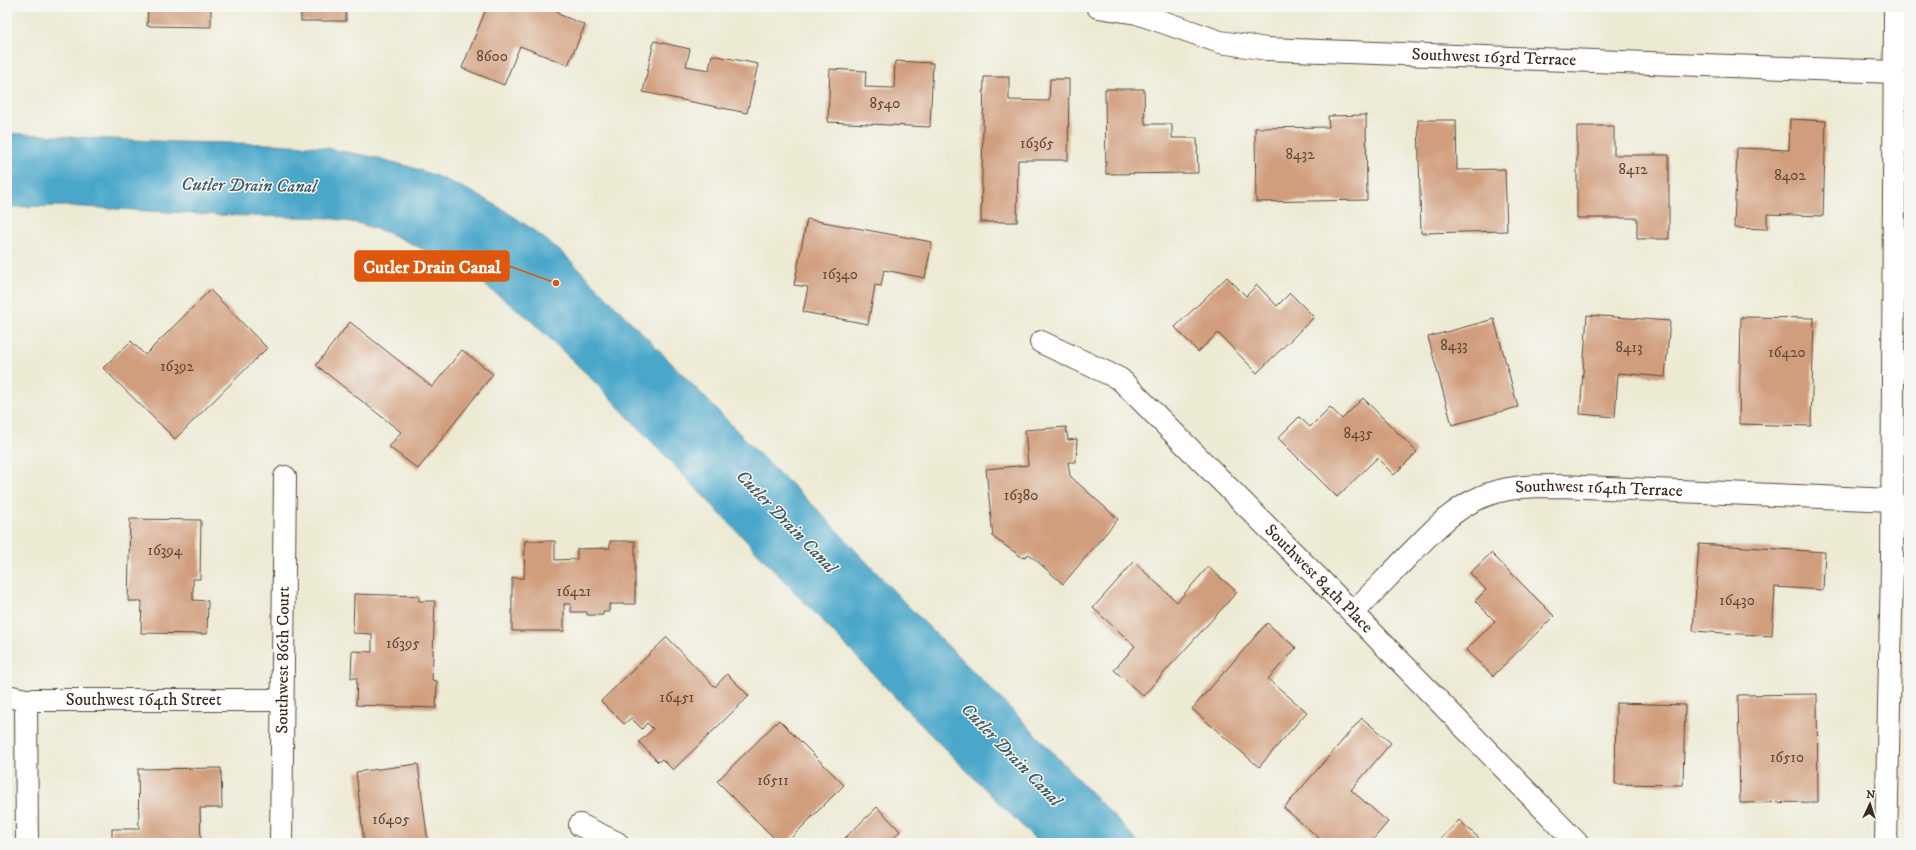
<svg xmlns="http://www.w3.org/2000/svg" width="1916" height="850" font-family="'IM FELL DW Pica',serif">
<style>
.water{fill:#4ca7ca;stroke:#446874}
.building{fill:#d19e7d}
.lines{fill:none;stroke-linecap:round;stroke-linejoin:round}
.minor-casing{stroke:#564739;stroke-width:24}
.minor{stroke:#fff;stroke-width:22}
.labels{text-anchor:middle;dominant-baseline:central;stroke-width:3;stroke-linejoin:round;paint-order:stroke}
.number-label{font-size:15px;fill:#604736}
.street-label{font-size:17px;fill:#3b2a1e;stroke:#f6f6f2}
.water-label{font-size:18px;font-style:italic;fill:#425c63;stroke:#f6f6f2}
.leader{fill:none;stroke:#df570d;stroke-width:1.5}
.callout-dot{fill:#df570d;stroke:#f6f6f2;stroke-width:1.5}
.callout{fill:#df570d;stroke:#df570d;stroke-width:1.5}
.callout-label{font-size:18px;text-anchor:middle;font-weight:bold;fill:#fff}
</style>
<rect width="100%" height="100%" fill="#f6f6f2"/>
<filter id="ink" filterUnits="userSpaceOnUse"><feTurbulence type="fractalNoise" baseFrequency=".025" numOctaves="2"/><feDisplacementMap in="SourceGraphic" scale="8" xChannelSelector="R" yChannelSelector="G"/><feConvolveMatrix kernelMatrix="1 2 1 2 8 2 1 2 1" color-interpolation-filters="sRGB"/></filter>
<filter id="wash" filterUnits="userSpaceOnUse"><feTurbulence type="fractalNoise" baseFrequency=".012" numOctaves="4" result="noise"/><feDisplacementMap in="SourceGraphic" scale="16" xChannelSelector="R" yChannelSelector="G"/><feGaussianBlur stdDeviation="0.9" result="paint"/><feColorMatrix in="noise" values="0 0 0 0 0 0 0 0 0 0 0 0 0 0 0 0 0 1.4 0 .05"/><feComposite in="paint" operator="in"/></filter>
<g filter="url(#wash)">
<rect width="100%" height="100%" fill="#edead4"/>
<!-- water -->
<path class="water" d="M7 133C64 136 121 140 179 142 222 143 265 143 308 146 321 146 334 150 347 152 435 167 499 199 567 257L690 382 766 461 812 504 903 601 1014 712 1139 843H1039L932 736 591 378 526 316 462 268 389 233 357 223 329 218 218 215 66 206 7 207Z"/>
<g id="blocks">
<!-- building -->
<g class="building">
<polygon points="148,7 211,7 211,27 147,26"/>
<rect x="301" y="7" width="45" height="14"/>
<polygon points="487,7 548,7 559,12 558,14 585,25 568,65 520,46 504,85 462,68"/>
<polygon points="654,41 690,49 686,66 709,70 712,55 758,64 747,113 643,92"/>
<polygon points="895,61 933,63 930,127 828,122 830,69 866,71 865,87 894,88"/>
<polygon points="984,77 1009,77 1009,100 1049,101 1050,79 1069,79 1068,160 1018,160 1017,222 981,222"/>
<polygon points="1105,89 1144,89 1145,124 1172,124 1172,138 1197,138 1198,173 1106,174"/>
<polygon points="1366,115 1367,200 1256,202 1255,128 1329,127 1328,116"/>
<polygon points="1790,119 1826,121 1823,216 1767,214 1767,229 1734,228 1737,148 1789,150"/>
<polygon points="1418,120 1456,120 1457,170 1505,169 1507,231 1421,233"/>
<polygon points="1577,126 1614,126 1614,155 1669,155 1669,239 1637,239 1637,218 1577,218"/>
<polygon points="807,219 932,242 925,278 884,270 881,286 875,285 868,324 803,312 808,287 794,285"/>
<polygon points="1227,277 1246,296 1257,285 1277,306 1290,293 1314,317 1257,373 1218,333 1198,352 1175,327"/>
<polygon points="210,290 267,348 175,439 103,368 131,341 145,355"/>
<polygon points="1587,315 1670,321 1665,377 1618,373 1615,417 1580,414"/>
<polygon points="1741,317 1814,318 1811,426 1739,424"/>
<polygon points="1494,319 1518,407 1452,425 1428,337"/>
<polygon points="350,322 432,387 462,350 493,374 418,469 389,447 401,432 316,365"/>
<polygon points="1363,398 1417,452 1394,475 1377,458 1337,497 1278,438 1299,417 1310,427 1330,407 1342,419"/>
<polygon points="1066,427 1068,440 1077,439 1076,462 1068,462 1070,476 1118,519 1063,584 1029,554 1023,558 993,537 986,469 1028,465 1025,430"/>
<polygon points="130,519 201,520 200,579 193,579 193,600 208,601 207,634 141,633 142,601 128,601"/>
<polygon points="525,541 555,541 555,560 577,559 577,549 610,548 610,541 635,541 635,604 609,604 609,612 603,612 603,615 587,615 587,612 571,612 571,604 564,604 564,631 512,631 512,578 524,578"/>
<polygon points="1699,544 1825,552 1823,590 1775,587 1772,636 1693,631"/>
<polygon points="1491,553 1554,616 1493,676 1466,650 1495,621 1475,601 1486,590 1470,573"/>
<polygon points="1134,562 1177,602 1208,567 1237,592 1143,696 1114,670 1135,646 1093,608"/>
<polygon points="354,594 419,596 419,601 435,601 432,680 437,681 436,708 356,705 357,678 351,678 352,651 372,652 372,634 353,633"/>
<polygon points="1267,623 1296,648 1268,679 1307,712 1259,767 1192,709"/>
<polygon points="667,637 715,687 727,674 749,696 673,770 662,759 658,762 639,742 653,729 647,723 642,729 631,718 624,724 601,701"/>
<polygon points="1817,694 1818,802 1740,803 1738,695"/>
<polygon points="1616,703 1685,705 1683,785 1615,784"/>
<polygon points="1362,718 1391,743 1351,790 1388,822 1370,843 1325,843 1284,808"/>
<polygon points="779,720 844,785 786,843 779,843 717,781"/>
<polygon points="418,764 428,843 364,843 356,772"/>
<polygon points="221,768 222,808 200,808 201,843 112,843 112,829 139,829 138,769"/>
<polygon points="877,807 900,831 889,843 840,843"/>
<polygon points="1459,820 1480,839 1476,843 1437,843"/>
</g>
</g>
</g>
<g filter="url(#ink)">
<use href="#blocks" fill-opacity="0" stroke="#564739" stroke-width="1"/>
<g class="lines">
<!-- minor casing -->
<g class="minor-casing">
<g id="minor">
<path id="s1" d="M1098 7 1137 13 1220 42 1267 49 1894 72"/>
<path id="s2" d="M1041 342 1120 379 1353 613 1577 843"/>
<path id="s3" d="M1353 613C1371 594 1390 575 1408 556 1430 534 1450 511 1479 498 1505 486 1532 486 1560 486L1893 500"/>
<path id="s4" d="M7 696 26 700H281"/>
<polyline points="26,700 27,843"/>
<polyline points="580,825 617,843"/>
<path id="s5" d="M281 843 285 477"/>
<polyline points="1886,843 1892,567 1895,7"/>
</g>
</g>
<!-- minor -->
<use href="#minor" class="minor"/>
</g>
</g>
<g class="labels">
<!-- number labels -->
<g class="number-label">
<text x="492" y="56">8600</text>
<text x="885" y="103">8540</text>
<text x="1037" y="143">16365</text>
<text x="1300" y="154">8432</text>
<text x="1633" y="169">8412</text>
<text x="1790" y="175">8402</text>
<text x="840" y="274">16340</text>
<text x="1454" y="345">8433</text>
<text x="1629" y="347">8413</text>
<text x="1787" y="352">16420</text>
<text x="177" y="366">16392</text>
<text x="1358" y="433">8435</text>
<text x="1021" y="495">16380</text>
<text x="165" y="550">16394</text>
<text x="574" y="591">16421</text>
<text x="1737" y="600">16430</text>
<text x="403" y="643">16395</text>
<text x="677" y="697">16451</text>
<text x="1787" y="757">16510</text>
<text x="773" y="780">16511</text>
<text x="391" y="819">16405</text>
</g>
<!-- street labels -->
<g class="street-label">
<text stroke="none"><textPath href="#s1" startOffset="402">Southwest 163rd Terrace</textPath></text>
<text stroke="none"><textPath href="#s3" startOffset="293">Southwest 164th Terrace</textPath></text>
<text stroke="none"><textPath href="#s2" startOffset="369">Southwest 84th Place</textPath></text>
<text stroke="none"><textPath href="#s5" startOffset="183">Southwest 86th Court</textPath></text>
<text stroke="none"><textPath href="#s4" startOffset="137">Southwest 164th Street</textPath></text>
</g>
<!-- water labels -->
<g class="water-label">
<text transform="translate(249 186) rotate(1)">Cutler Drain Canal</text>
<text transform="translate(786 522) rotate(46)">Cutler Drain Canal</text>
<text transform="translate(1011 755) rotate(46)">Cutler Drain Canal</text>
</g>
</g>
<!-- callouts -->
<path class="leader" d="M556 283L509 266"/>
<circle class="callout-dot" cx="556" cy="283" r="4"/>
<rect class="callout" x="355" y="251" width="154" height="30" rx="4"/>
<g class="callout-label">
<text x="432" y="273">Cutler Drain Canal</text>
</g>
<!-- margin -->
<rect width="1916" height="850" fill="none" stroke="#f6f6f2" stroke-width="24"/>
<!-- north arrow -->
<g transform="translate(1870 804) rotate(4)" stroke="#f6f6f2" stroke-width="3" paint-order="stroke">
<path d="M0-3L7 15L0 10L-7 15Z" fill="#3b2a1e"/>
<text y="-6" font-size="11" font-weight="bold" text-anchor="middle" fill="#3b2a1e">N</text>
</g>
</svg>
